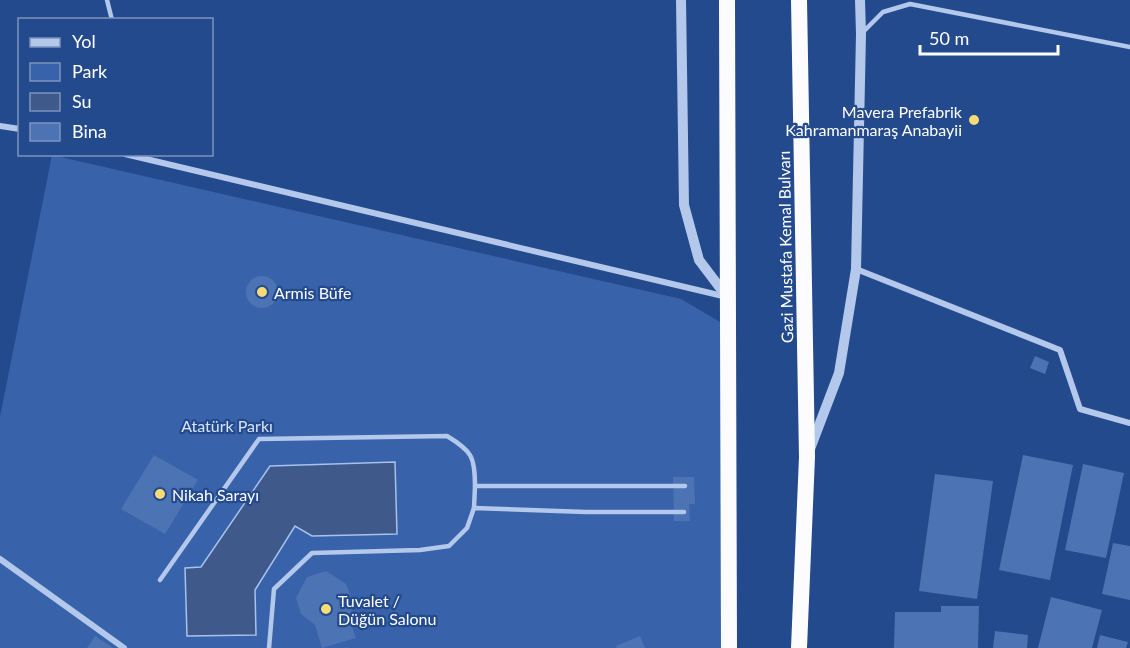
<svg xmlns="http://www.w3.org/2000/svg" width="1130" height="648" font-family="Lato,sans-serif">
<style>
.green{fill:#3863aa}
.water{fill:#3e598a;stroke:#a7c2ec;stroke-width:1.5}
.building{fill:#4c73b4}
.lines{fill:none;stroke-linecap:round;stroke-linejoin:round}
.service{stroke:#b3c8eb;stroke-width:4.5}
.minor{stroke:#b3c8eb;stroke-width:6}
.tertiary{stroke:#b3c8eb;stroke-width:10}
.trunk{stroke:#fcfcff;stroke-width:16}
.poi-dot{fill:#f6db77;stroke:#244a8e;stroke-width:2}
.labels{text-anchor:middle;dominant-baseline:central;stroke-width:4.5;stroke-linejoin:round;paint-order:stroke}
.poi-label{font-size:16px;fill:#fff;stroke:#244a8e;text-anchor:start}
.street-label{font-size:16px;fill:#fff;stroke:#244a8e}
.park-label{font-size:16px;fill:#d8e4f8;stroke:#244a8e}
</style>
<rect width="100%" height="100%" fill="#244a8e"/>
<!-- green -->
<polygon class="green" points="52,155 681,299 720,322 725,648 0,648 0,417"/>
<!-- water -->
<polygon class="water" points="395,462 397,534 312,536 295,526 255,590 256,635 187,636 185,568 201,567 270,466"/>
<!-- building -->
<g class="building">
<circle cx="262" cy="292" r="16"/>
<polygon points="1035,356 1049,362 1045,374 1030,368"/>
<polygon points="154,455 198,480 165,534 121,509"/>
<polygon points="1023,455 1073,465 1050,580 999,570"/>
<polygon points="1083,464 1124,473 1106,558 1065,550"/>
<polygon points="935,474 993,481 977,599 919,591"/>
<polygon points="673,477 694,477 695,504 689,504 690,521 674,521"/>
<polygon points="1113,543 1130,546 1130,600 1102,594"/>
<polygon points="326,571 346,584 354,604 349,618 356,638 322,648 315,625 301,614 296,598 307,577"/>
<polygon points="1051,597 1102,610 1092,648 1038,648"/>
<polygon points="941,606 979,606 978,648 894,648 895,612 941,612"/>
<polygon points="995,631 1028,635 1027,648 993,648"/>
<polygon points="1100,635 1128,642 1126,648 1097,648"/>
<polygon points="95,636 113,648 87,648"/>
<polygon points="640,636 645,648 617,648 616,646"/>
</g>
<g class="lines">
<!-- service -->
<g class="service">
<polyline points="107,0 112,20"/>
<polyline points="862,33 883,12 910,4 1130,47"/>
<polyline points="474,508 475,486"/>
<path d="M160 580 259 439 447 436C472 451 475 457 475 486H685"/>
<polyline points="269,648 274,589 312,553 420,550 449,546 467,528 474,508 586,512 684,512"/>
</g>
<!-- minor -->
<g class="minor">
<polyline points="0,126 20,129"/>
<polyline points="125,154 727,297"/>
<polyline points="856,269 1060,350 1080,409 1130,423"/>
<polyline points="0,559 124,648"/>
</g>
<!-- tertiary -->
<g class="tertiary">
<polyline points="681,0 684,205 699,260 727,297"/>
<polyline points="810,449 839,373 856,269 861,34 860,0"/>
</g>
<!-- trunk -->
<g class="trunk">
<polyline points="727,0 729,648"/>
<polyline points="799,648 807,457 799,0"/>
</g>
</g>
<!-- markers -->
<g class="poi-dot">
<circle cx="974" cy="120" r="6"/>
<circle cx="262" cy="292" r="6"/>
<circle cx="160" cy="494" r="6"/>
<circle cx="326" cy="609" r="6"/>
</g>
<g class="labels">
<!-- poi labels -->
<g class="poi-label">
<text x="962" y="111" text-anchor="end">Mavera Prefabrik<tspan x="962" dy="18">Kahramanmaraş Anabayii</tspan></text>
<text x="274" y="292">Armis Büfe</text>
<text x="172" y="494">Nikah Sarayı</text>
<text x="338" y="600">Tuvalet /<tspan x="338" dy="18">Düğün Salonu</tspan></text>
</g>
<!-- street labels -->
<g class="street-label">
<text transform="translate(785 247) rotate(-91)">Gazi Mustafa Kemal Bulvarı</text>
</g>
<!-- park labels -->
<g class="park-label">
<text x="227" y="425">Atatürk Parkı</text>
</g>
</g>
<!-- legend -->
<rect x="18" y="18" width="195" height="138" fill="#244a8e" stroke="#7c92bb" stroke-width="1.5"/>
<rect x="30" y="38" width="30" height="9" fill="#b3c8eb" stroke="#7c92bb" stroke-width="1.5"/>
<text x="72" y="48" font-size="18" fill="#ffffff">Yol</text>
<rect x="30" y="63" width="30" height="18" fill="#3863aa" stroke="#7c92bb" stroke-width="1.5"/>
<text x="72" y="78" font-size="18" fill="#ffffff">Park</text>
<rect x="30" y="93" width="30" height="18" fill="#3e598a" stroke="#7c92bb" stroke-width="1.5"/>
<text x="72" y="108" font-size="18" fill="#ffffff">Su</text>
<rect x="30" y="123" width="30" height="18" fill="#4c73b4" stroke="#7c92bb" stroke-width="1.5"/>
<text x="72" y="138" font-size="18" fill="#ffffff">Bina</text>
<!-- scale -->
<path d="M920 45v9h138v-9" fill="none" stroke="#ffffff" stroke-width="3"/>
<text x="929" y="45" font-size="18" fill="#ffffff" stroke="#244a8e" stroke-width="4.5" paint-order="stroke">50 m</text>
</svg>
